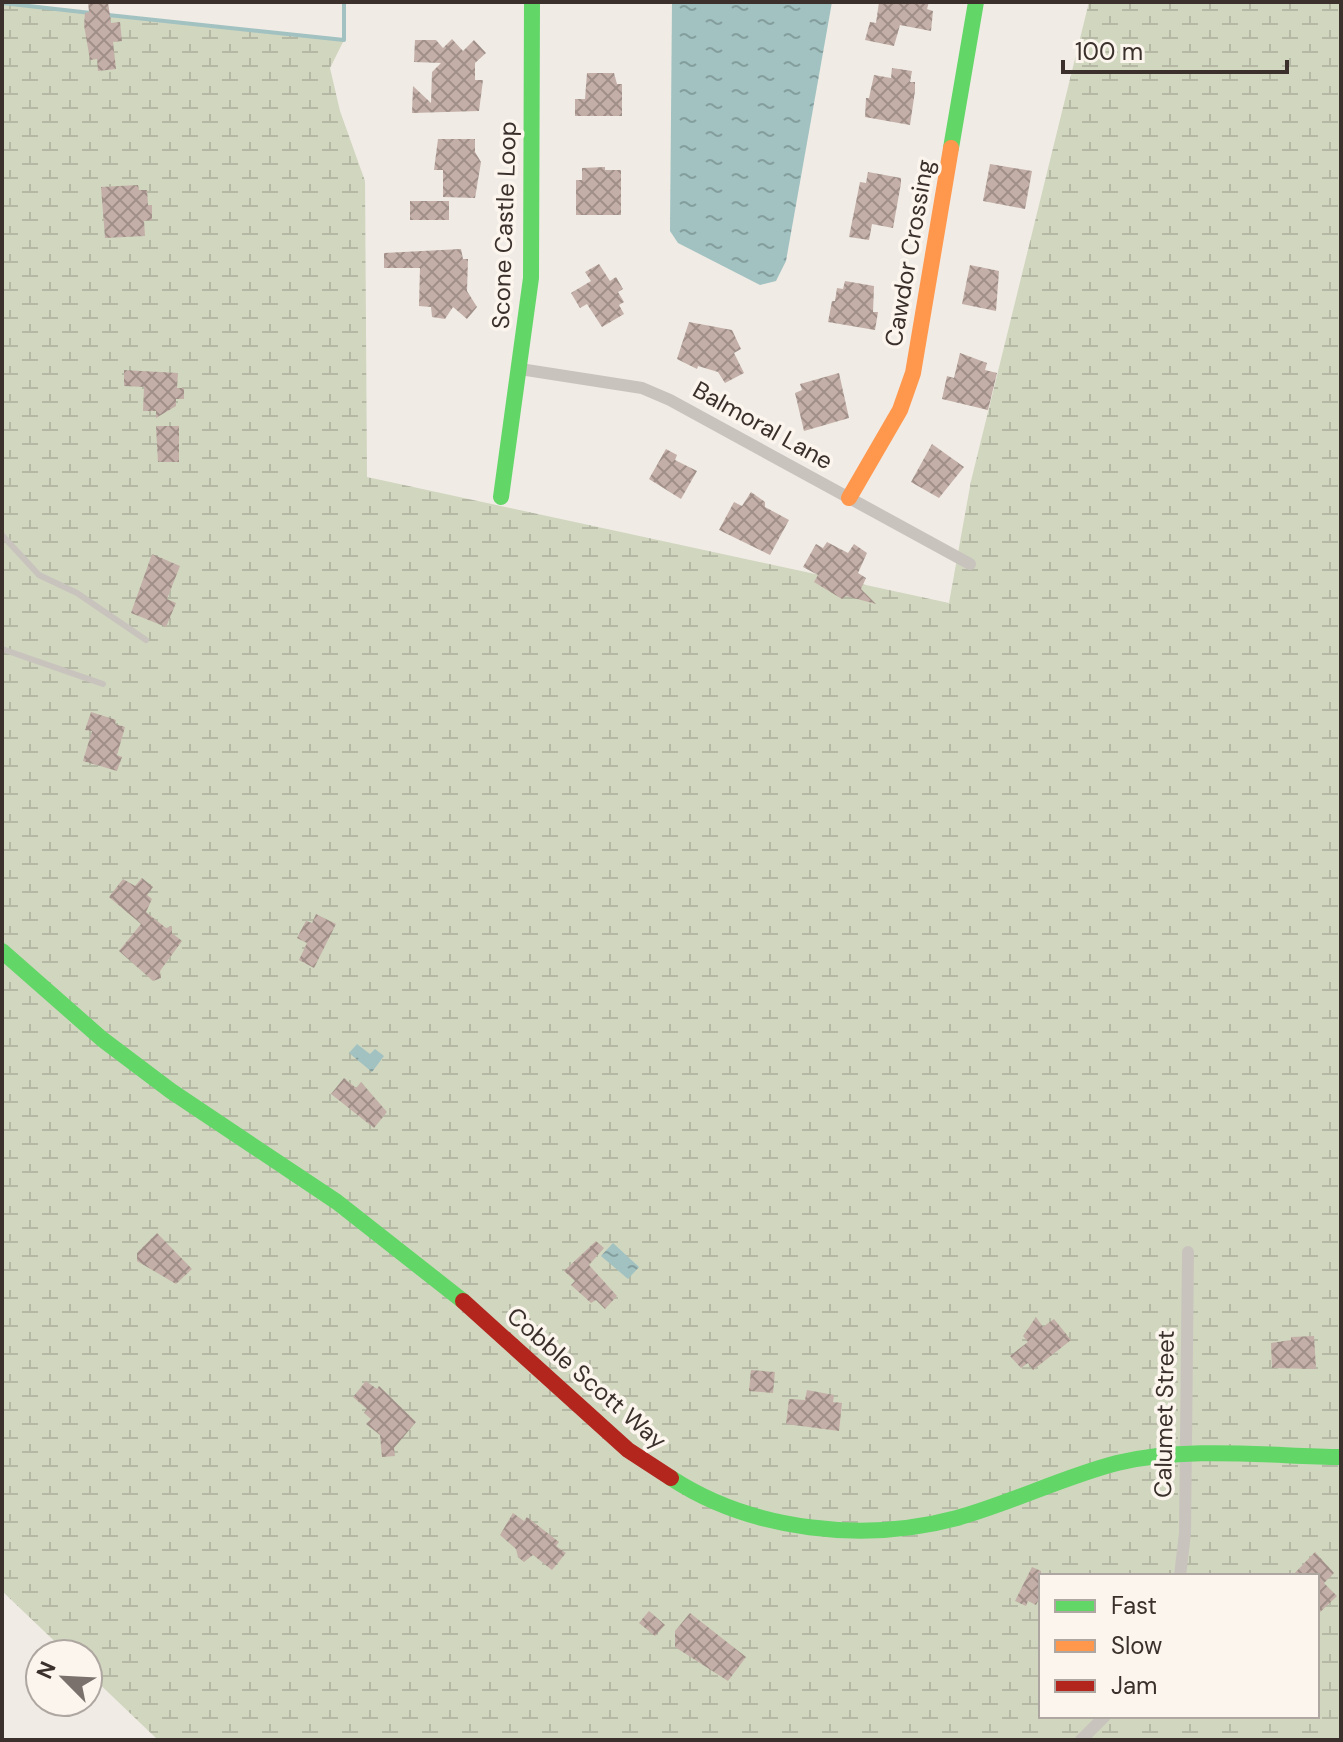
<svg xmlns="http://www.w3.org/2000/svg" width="1343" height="1742" font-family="'DM Sans',sans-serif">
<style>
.wetland{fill:url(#wetland-marsh);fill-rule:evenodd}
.water{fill:url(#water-ripples)}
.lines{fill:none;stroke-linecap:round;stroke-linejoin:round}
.stream{stroke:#a1c2c1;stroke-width:4}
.building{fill:url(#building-cross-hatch)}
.lane{stroke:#c9c3be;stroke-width:6}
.street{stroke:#c9c3be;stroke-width:12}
.fast{stroke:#63d668;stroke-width:16}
.slow{stroke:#ff974d;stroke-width:16}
.jam{stroke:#b3261e;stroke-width:16}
.labels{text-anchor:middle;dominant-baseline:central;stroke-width:7;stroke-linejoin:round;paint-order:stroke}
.street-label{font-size:24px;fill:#3b302b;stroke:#fbf5ee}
</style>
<defs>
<pattern id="wetland-marsh" width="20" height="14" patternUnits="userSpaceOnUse" patternTransform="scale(2)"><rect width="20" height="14" fill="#d1d6bf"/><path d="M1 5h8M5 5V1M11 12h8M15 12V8" fill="none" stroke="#b4b8a4"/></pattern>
<pattern id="water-ripples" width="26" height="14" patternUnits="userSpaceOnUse" patternTransform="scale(2)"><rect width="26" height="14" fill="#a1c2c1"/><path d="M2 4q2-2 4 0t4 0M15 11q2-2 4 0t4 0" fill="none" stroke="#849e9d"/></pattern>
<pattern id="building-cross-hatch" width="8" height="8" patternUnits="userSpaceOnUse" patternTransform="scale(2)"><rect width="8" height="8" fill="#c3afa7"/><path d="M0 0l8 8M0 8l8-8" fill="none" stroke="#a08f88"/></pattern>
</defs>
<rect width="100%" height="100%" fill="#f0ebe5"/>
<!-- wetland -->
<path class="wetland" d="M1089 2H1341V1740H158L88 1673V1654H68L2 1591V3L344 40 330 68 340 111 365 181 367 477 949 603 971 481ZM1041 1576H1317V1716H1041Z"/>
<!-- water -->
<g class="water">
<polygon points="672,2 832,2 786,261 776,281 760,285 678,243 670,231"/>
<polygon points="357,1044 370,1054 375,1049 384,1056 372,1072 349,1053"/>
<polygon points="613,1243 639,1267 628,1279 601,1256"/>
</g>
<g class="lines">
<!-- stream -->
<g class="stream">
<polyline points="2,3 91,13"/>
<polyline points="108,15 344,40 344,2"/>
</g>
</g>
<!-- building -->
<g class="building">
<polygon points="88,2 108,2 111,23 120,22 122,41 113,42 116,69 98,71 97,59 90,60 84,25 85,13 89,12"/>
<polygon points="879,2 929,2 927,9 933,11 931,31 900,25 894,46 865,40 870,22 876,23"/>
<polygon points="452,39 463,51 474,40 486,53 475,63 475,80 483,80 479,111 412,113 413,86 431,103 432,72 441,63 414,62 415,40 436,40 443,48"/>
<polygon points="892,68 912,71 910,82 915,82 915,91 910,125 865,117 866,98 869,98 874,75 891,78"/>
<polygon points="587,73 614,73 617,84 622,84 622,116 575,116 575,99 585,99"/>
<polygon points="438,139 475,139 475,152 481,162 475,198 443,197 443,170 434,170"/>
<polygon points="990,164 1032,171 1025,209 983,201"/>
<polygon points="605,167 605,170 621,170 621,215 576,215 576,180 582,180 582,168"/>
<polygon points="868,172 901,178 901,183 893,228 872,224 869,240 849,237 860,182 866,183"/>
<polygon points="138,185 139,190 147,190 148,205 152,205 152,220 144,221 145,236 105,238 101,187"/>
<rect x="410" y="201" width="39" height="19"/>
<polygon points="461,249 463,259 468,259 467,291 477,307 467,319 453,307 445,319 432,317 431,307 419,306 420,268 384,268 384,253"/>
<polygon points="599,264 610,281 616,277 623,289 618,292 624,302 619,305 624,314 602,327 587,304 580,308 571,293 591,281 585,272"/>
<polygon points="970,265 999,271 996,311 962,304"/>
<polygon points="845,281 874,286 873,312 878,312 875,330 828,322 832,301 835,301 837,288 843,289"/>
<polygon points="689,322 732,330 741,349 734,353 744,373 725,383 718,372 698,366 697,369 677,359"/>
<polygon points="960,353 987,363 985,370 997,373 988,410 942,399 947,376 954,378"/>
<polygon points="124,370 178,373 177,388 184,388 184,399 176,399 176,406 156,418 156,411 143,411 144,387 124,386"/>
<polygon points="839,373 849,418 804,431 795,393 802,390 800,384"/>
<polygon points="156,426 179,426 179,462 158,462"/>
<polygon points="932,444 964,467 939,498 911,482"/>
<polygon points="666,449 677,455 675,460 697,471 681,499 649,479"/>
<polygon points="751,492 765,502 765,507 789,520 770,555 719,530 734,502 742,506"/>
<polygon points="827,542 848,553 854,544 867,553 858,573 866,578 861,589 876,604 846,596 842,599 814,582 818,575 803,567 816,544 823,548"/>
<polygon points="152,554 180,566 167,599 176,603 166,627 131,613"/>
<polygon points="91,712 116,720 115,724 125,727 117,755 122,757 117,771 83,761 92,731 85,730"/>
<polygon points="142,878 153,887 147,895 152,899 146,912 166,928 172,926 172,933 182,941 160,971 161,978 153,981 119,951 141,924 109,897 123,879 135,886"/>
<polygon points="316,914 336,924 314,968 299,960 307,943 297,938 306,921 312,923"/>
<polygon points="344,1078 356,1088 361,1082 387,1112 374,1128 331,1094"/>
<polygon points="157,1233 192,1269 176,1284 137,1261 137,1253"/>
<polygon points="596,1241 604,1248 589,1265 617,1296 605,1309 596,1300 591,1303 571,1285 575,1281 564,1271"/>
<polygon points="1036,1317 1043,1327 1054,1319 1071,1340 1033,1370 1028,1363 1021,1368 1010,1356 1028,1342 1023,1336"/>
<polygon points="1314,1336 1316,1369 1272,1368 1271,1343 1291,1340 1291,1337"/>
<polygon points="751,1370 775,1372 773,1393 749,1391"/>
<polygon points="366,1381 377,1389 379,1386 416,1422 394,1448 395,1456 382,1457 380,1435 366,1424 371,1419 364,1413 367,1409 353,1397"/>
<polygon points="807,1390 834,1395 833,1402 842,1403 839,1431 786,1424 789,1399 805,1400"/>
<polygon points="513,1513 524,1521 527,1517 559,1542 556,1546 566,1553 552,1570 533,1555 524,1562 518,1557 516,1549 500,1535"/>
<polygon points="1315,1552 1334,1573 1324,1583 1337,1596 1317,1615 1317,1576 1292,1576"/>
<polygon points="1032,1567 1041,1571 1041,1595 1036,1605 1028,1601 1026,1606 1015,1601"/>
<polygon points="649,1611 665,1625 655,1636 639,1623"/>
<polygon points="690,1613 746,1657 728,1681 675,1647 675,1631"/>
</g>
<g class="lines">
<!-- lane -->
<g class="lane">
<polyline points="2,535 39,575 77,593 146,640"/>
<polyline points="2,649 103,684"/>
</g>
<!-- street -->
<g class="street">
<polyline points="520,369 642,388 670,400 970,564"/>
<polyline points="1180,1576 1185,1533 1188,1252"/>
<polyline points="1081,1740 1105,1716"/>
</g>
<!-- fast -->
<g class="fast">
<polyline points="951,148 976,2"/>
<polyline points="501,497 531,278 532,2"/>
<polyline points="2,951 102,1039 171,1091 337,1202 463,1301"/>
<path d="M671 1478C752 1531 864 1543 957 1518 1011 1503 1063 1477 1117 1463 1189 1446 1268 1456 1341 1457"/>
</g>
<!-- slow -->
<polyline class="slow" points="849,498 900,410 913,373 951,148"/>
<!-- jam -->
<polyline class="jam" points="463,1301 628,1450 671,1478"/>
</g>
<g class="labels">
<!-- street labels -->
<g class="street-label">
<text transform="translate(504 225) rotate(-88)">Scone Castle Loop</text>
<text transform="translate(909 253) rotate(-80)">Cawdor Crossing</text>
<text transform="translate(763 425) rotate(29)">Balmoral Lane</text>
<text transform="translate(587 1378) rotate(41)">Cobble Scott Way</text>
<text transform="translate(1164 1414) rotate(-89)">Calumet Street</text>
</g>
</g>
<!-- border -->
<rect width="1343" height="1742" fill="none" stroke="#3b302b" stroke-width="8"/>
<!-- legend -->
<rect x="1039" y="1574" width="280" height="144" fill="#fbf5ee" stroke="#aea6a0" stroke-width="2"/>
<rect x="1055" y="1600" width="40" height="12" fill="#63d668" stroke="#aea6a0" stroke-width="2"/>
<text x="1111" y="1614" font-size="24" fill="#3b302b">Fast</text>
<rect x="1055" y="1640" width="40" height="12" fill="#ff974d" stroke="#aea6a0" stroke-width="2"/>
<text x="1111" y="1654" font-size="24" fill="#3b302b">Slow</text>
<rect x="1055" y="1680" width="40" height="12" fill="#b3261e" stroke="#aea6a0" stroke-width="2"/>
<text x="1111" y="1694" font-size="24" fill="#3b302b">Jam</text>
<!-- north arrow -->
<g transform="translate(64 1678) rotate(294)"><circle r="38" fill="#fbf5ee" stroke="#aea6a0" stroke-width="2"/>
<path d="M0-6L14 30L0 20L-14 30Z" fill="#7a716c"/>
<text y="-12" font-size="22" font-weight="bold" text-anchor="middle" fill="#3b302b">N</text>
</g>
<!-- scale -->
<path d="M1063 60v12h224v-12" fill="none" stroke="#3b302b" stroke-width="4"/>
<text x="1075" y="60" font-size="24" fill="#3b302b" stroke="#fbf5ee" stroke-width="6" paint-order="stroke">100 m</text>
</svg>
